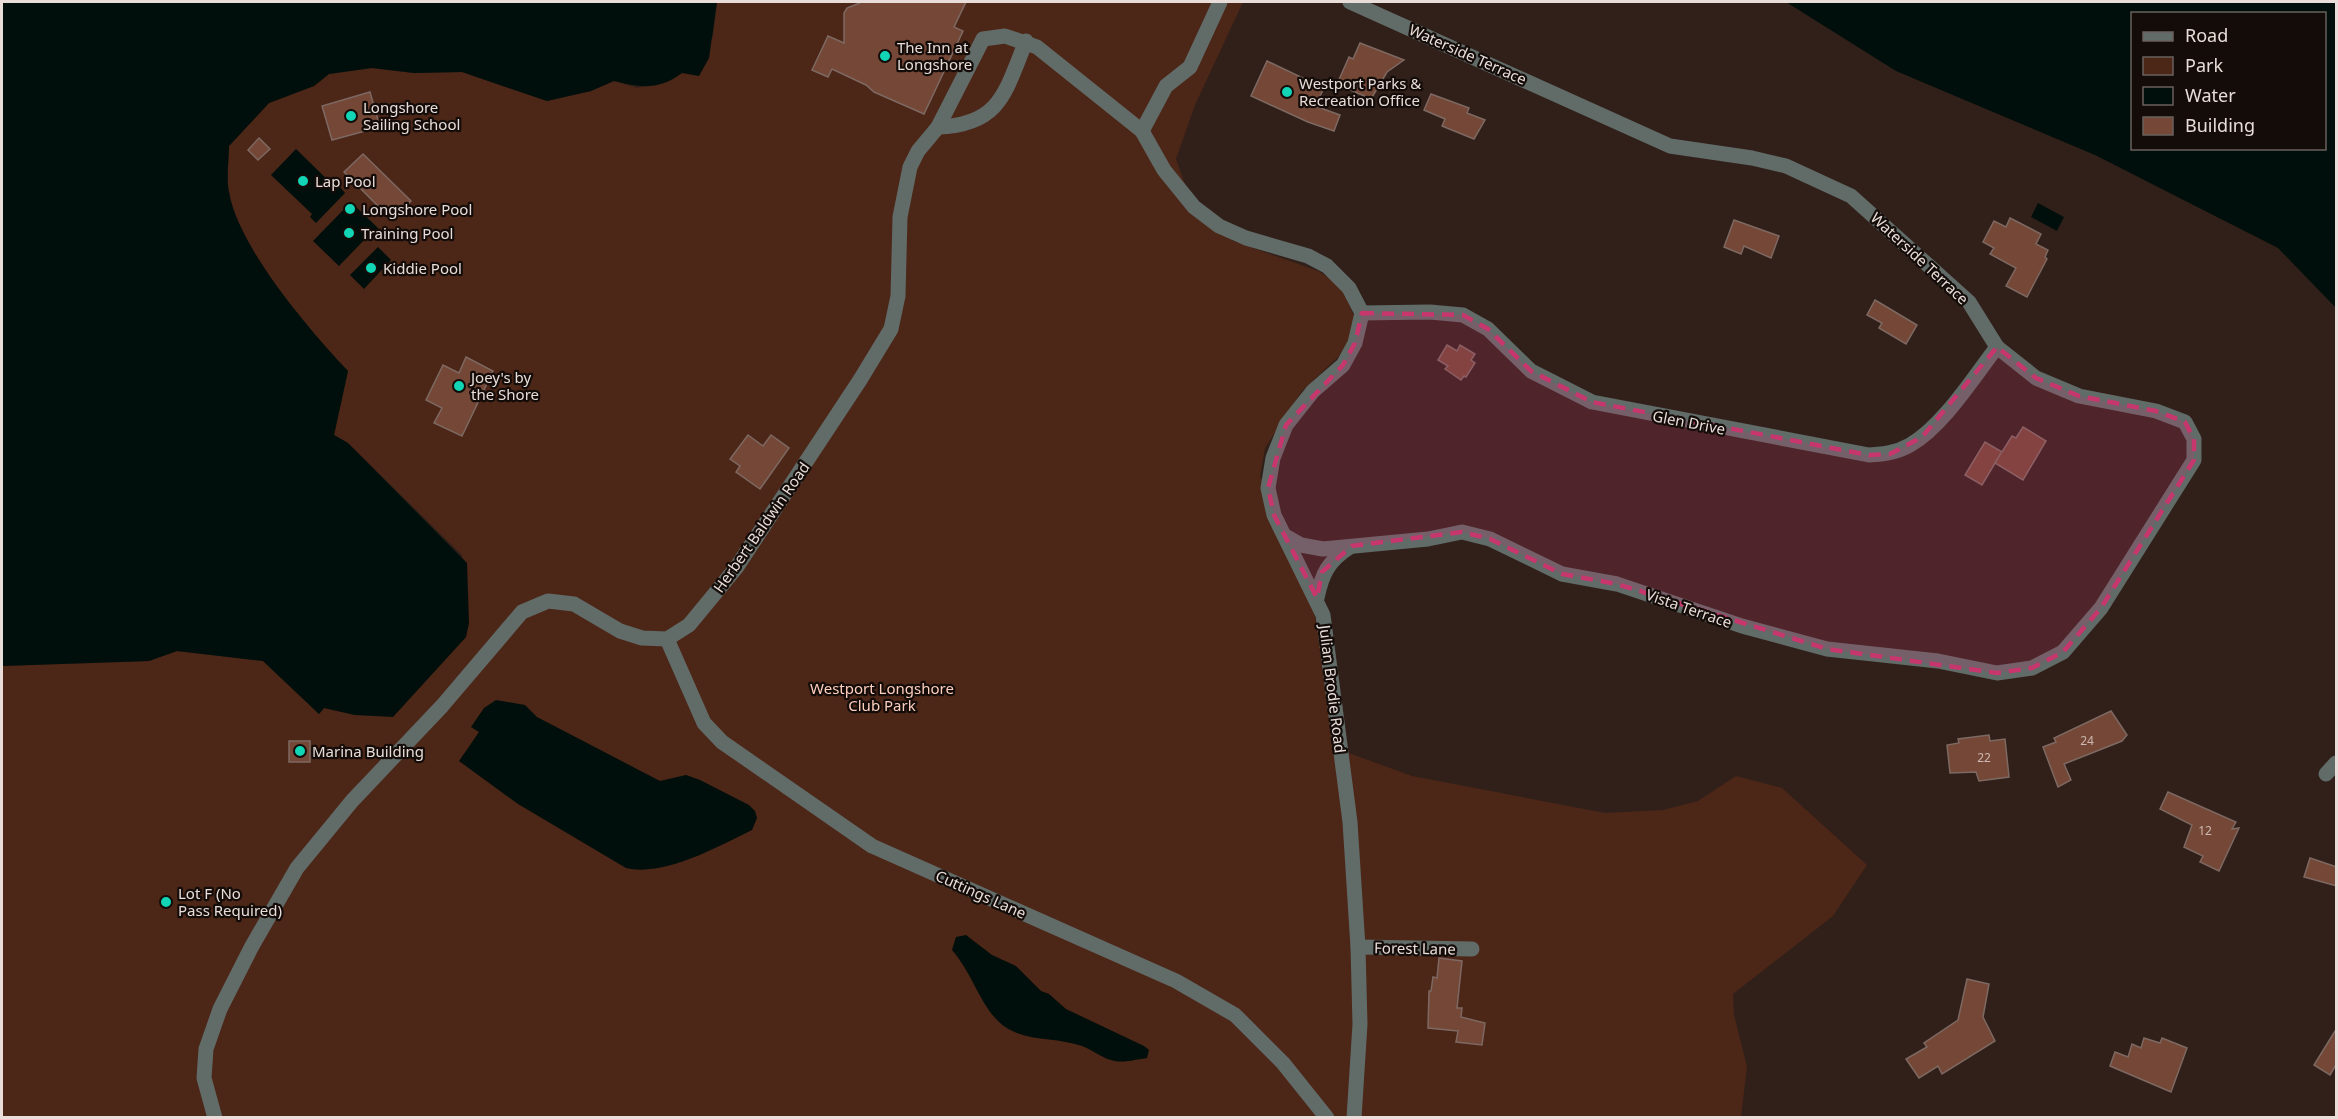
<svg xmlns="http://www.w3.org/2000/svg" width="2338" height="1119" font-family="'Noto Sans',sans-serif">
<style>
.green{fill:#4c2617}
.water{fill:#000f0b;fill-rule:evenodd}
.building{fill:#744736;stroke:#7d6962;stroke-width:1.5}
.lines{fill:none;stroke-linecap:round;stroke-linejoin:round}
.minor{stroke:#616b68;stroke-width:15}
.marked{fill:#c8366e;fill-opacity:0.2;stroke:#c8366e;stroke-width:4.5;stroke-dasharray:12 8;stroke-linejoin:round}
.poi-dot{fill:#11d5b4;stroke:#130c09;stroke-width:2}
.labels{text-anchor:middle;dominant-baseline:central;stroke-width:4.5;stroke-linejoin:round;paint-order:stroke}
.number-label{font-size:12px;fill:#ccb8b0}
.poi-label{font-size:15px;fill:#e9ddd9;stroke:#130c09;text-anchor:start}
.street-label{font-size:15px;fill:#e9ddd9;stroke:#130c09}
.park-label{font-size:15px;fill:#ffcfbe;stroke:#130c09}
</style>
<rect width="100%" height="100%" fill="#31201a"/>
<!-- green -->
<path class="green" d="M717 2H1243L1195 105 1176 159 1193 207 1233 241 1318 271 1341 286 1354 316 1351 336 1339 356 1302 391 1265 448 1260 476 1314 613 1326 668 1335 748 1412 776 1605 813 1663 810 1698 801 1736 776 1782 788 1867 865 1833 916 1733 994 1734 1015 1747 1067 1741 1117H2V666L149 661 177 651 263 661 319 714 324 708 355 715 434 672 466 637 462 555 348 443 334 435 348 371C310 331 238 247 229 192 226 177 229 160 229 146L269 103 314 86 329 74 371 68 414 73 462 72 547 101 591 91 614 81 637 88 672 80 682 73 713 37Z"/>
<!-- water -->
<g class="water">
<path d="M2 2H717L709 58 699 76 682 73C659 90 641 88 614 81L591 91 547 101 462 72 414 73 372 68 329 74 314 86 269 103 229 146C229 160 226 178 229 192 238 247 310 331 348 371L334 435 348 443 467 563 469 623 466 637 393 717 355 715 324 708 319 714 263 661 177 651 149 661 2 666Z"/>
<path d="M1786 2H2336V308L2278 248 2095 155 1896 71ZM2132 14H2324V148H2132Z"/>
<polygon points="296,149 337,189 340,187 345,193 316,223 310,217 312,214 271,175"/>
<polygon points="351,202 381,231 377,235 368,236 339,266 313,241"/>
<polygon points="2038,203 2064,217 2057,231 2031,217"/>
<polygon points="378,247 391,260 364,289 350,275"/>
<path d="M496 700 525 705 537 717 660 781 686 775 700 780 749 805 755 811 757 818 752 830C717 847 664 877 626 868L518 804 459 761 479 732 471 727 484 708Z"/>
<path d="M966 935 992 955 1016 966 1041 991 1049 994 1066 1009 1144 1046 1149 1050 1147 1058C1138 1059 1125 1063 1115 1061 1103 1059 1093 1050 1082 1046 1055 1036 1021 1043 999 1022 980 1004 972 973 952 950L956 937Z"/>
</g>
<!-- building -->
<g class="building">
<polygon points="862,2 966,2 954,27 963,31 924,114 874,92 866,85 832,69 828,77 812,70 828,36 844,43 844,13 847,8"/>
<polygon points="1360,43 1404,60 1387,72 1371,99 1337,84 1349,57 1353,59"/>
<polygon points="1267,61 1324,88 1315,106 1340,115 1334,131 1308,122 1251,96"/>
<polygon points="370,92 380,127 332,140 322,106"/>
<polygon points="1431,94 1469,108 1467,113 1485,120 1474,139 1442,126 1445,119 1424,110"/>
<polygon points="259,138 270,149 258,160 248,150"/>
<polygon points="363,154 411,201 392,220 344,172"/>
<polygon points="2010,218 2041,234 2036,244 2048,250 2045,257 2047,259 2027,297 2006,286 2016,268 1990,254 1994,248 1983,242 1994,221 2006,227"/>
<polygon points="1734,220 1779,236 1771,258 1744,246 1741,254 1724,247"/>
<polygon points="1875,300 1917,325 1906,344 1879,328 1882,323 1867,315"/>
<polygon points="1447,345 1457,351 1460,345 1475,354 1471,360 1475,363 1466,377 1464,376 1461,380 1445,369 1448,366 1438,360"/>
<polygon points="466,357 493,371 462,436 434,423 442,408 426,400 443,365 459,373"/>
<polygon points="2023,427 2046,441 2023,480 1995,463 2001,453 1982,485 1965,475 1985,442 2002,452 2012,436 2016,438"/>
<polygon points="748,435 763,446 771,435 789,448 760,489 736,472 740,466 730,459"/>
<polygon points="2111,711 2127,735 2122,741 2064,764 2071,780 2058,787 2043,747 2056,742 2054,738"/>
<polygon points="1989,735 1990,741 2005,739 2009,777 1979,781 1976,772 1950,773 1947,745 1959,743 1958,739"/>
<rect x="289" y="741" width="21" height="21"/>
<polygon points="2168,792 2236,822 2232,829 2239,828 2219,871 2200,862 2203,856 2184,847 2192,825 2160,809"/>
<polygon points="2310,858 2337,867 2337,886 2304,877"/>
<polygon points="1439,958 1462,961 1457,1008 1462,1008 1461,1017 1485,1023 1482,1045 1456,1042 1458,1031 1428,1028 1429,991 1431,991 1433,977 1437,978"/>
<polygon points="1967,979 1989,984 1983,1017 1995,1041 1942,1074 1938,1066 1919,1078 1906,1059 1927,1047 1924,1043 1958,1020"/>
<polygon points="2337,1028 2337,1063 2330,1075 2314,1065"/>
<polygon points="2144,1038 2160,1043 2162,1038 2187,1048 2171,1092 2110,1066 2115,1052 2128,1057 2132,1044 2141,1048"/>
</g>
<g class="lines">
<!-- minor -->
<g class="minor">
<path d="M938 127C1000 125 1005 93 1026 41"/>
<polyline points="1142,131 1166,86 1190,67 1220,2"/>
<path d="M1362 313 1430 312 1463 315 1488 329 1531 371 1592 402 1869 455C1883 454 1896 453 1910 445 1943 426 1973 378 1997 347"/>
<polyline points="1287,537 1301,545 1323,549 1428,539 1462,532 1490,539 1562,574 1617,584 1742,626 1827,649 1938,661 1997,673 2032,668 2063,652 2101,608 2194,460 2194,439 2185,422 2156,411 2079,396 2036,378 1997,347 1969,302 1851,196 1786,166 1752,158 1670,146 1350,2"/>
<path d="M1317 598C1322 574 1328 561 1350 547"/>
<polyline points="667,639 704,723 722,742 872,846 1176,981 1235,1015 1283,1063 1327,1118"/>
<polyline points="2326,774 2336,763"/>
<polyline points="1358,947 1472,949"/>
<polyline points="215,1118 204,1078 206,1049 220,1009 252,946 297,868 352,801 442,706 522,612 548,601 574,604 620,631 642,638 667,639 689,625 736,568 860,380 891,329 898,296 900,217 910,167 918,151 938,127 983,39 1005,36 1037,47 1142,131 1164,170 1194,207 1219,226 1246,238 1308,256 1327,266 1349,288 1362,313 1355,343 1343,365 1313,391 1286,425 1273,458 1268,488 1274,515 1323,615 1350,822 1358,947 1360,1024 1354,1118"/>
</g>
</g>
<!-- marked area -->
<path class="marked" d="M1362 313 1463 315 1488 329 1531 371 1592 402 1869 455 1890 454 1922 437 1997 347 2036 378 2079 396 2156 411 2185 422 2194 439V460L2101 608 2063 652 2032 668 1997 673 1827 649 1617 584 1562 574 1490 539 1462 532 1352 546 1322 572 1317 598 1274 515 1268 488 1286 425 1343 365 1355 343Z"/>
<!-- markers -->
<g class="poi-dot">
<circle cx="885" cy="56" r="6"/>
<circle cx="1287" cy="92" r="6"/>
<circle cx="351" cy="116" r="6"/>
<circle cx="303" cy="181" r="6"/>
<circle cx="350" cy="209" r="6"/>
<circle cx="349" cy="233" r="6"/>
<circle cx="371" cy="268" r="6"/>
<circle cx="459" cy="386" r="6"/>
<circle cx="300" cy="751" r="6"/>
<circle cx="166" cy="902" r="6"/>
</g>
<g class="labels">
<!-- number labels -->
<g class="number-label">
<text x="2087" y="740">24</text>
<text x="1984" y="757">22</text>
<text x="2205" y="830">12</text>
</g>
<!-- poi labels -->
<g class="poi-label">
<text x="897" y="47">The Inn at<tspan x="897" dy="17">Longshore</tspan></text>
<text x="1299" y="83">Westport Parks &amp;<tspan x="1299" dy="17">Recreation Office</tspan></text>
<text x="363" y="107">Longshore<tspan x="363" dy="17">Sailing School</tspan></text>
<text x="315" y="181">Lap Pool</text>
<text x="362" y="209">Longshore Pool</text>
<text x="361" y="233">Training Pool</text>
<text x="383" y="268">Kiddie Pool</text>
<text x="471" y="377">Joey's by<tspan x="471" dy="17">the Shore</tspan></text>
<text x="312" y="751">Marina Building</text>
<text x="178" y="893">Lot F (No<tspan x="178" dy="17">Pass Required)</tspan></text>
</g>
<!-- street labels -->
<g class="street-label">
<text transform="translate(1468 54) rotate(24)">Waterside Terrace</text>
<text transform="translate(1920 258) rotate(43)">Waterside Terrace</text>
<text transform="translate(1689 422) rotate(11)">Glen Drive</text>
<text transform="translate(761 527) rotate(-55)">Herbert Baldwin Road</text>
<text transform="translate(1689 608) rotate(19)">Vista Terrace</text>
<text transform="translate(1333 689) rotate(83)">Julian Brodie Road</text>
<text transform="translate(981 894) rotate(24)">Cuttings Lane</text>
<text transform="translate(1415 948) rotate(1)">Forest Lane</text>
</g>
<!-- park labels -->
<g class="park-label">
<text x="882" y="688">Westport Longshore<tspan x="882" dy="17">Club Park</tspan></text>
</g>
</g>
<!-- border -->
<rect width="2338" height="1119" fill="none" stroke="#e9ddd9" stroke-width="6"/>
<!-- legend -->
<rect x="2131" y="12" width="195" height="138" fill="#130c09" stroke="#69605c" stroke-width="1.5"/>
<rect x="2143" y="32" width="30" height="9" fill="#616b68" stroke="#69605c" stroke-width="1.5"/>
<text x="2185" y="42" font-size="18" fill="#e9ddd9">Road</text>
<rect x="2143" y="57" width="30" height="18" fill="#4c2617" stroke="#69605c" stroke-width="1.5"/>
<text x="2185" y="72" font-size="18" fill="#e9ddd9">Park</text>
<rect x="2143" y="87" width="30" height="18" fill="#000f0b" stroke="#69605c" stroke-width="1.5"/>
<text x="2185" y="102" font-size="18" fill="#e9ddd9">Water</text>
<rect x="2143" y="117" width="30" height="18" fill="#744736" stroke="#69605c" stroke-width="1.5"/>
<text x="2185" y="132" font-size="18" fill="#e9ddd9">Building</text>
</svg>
